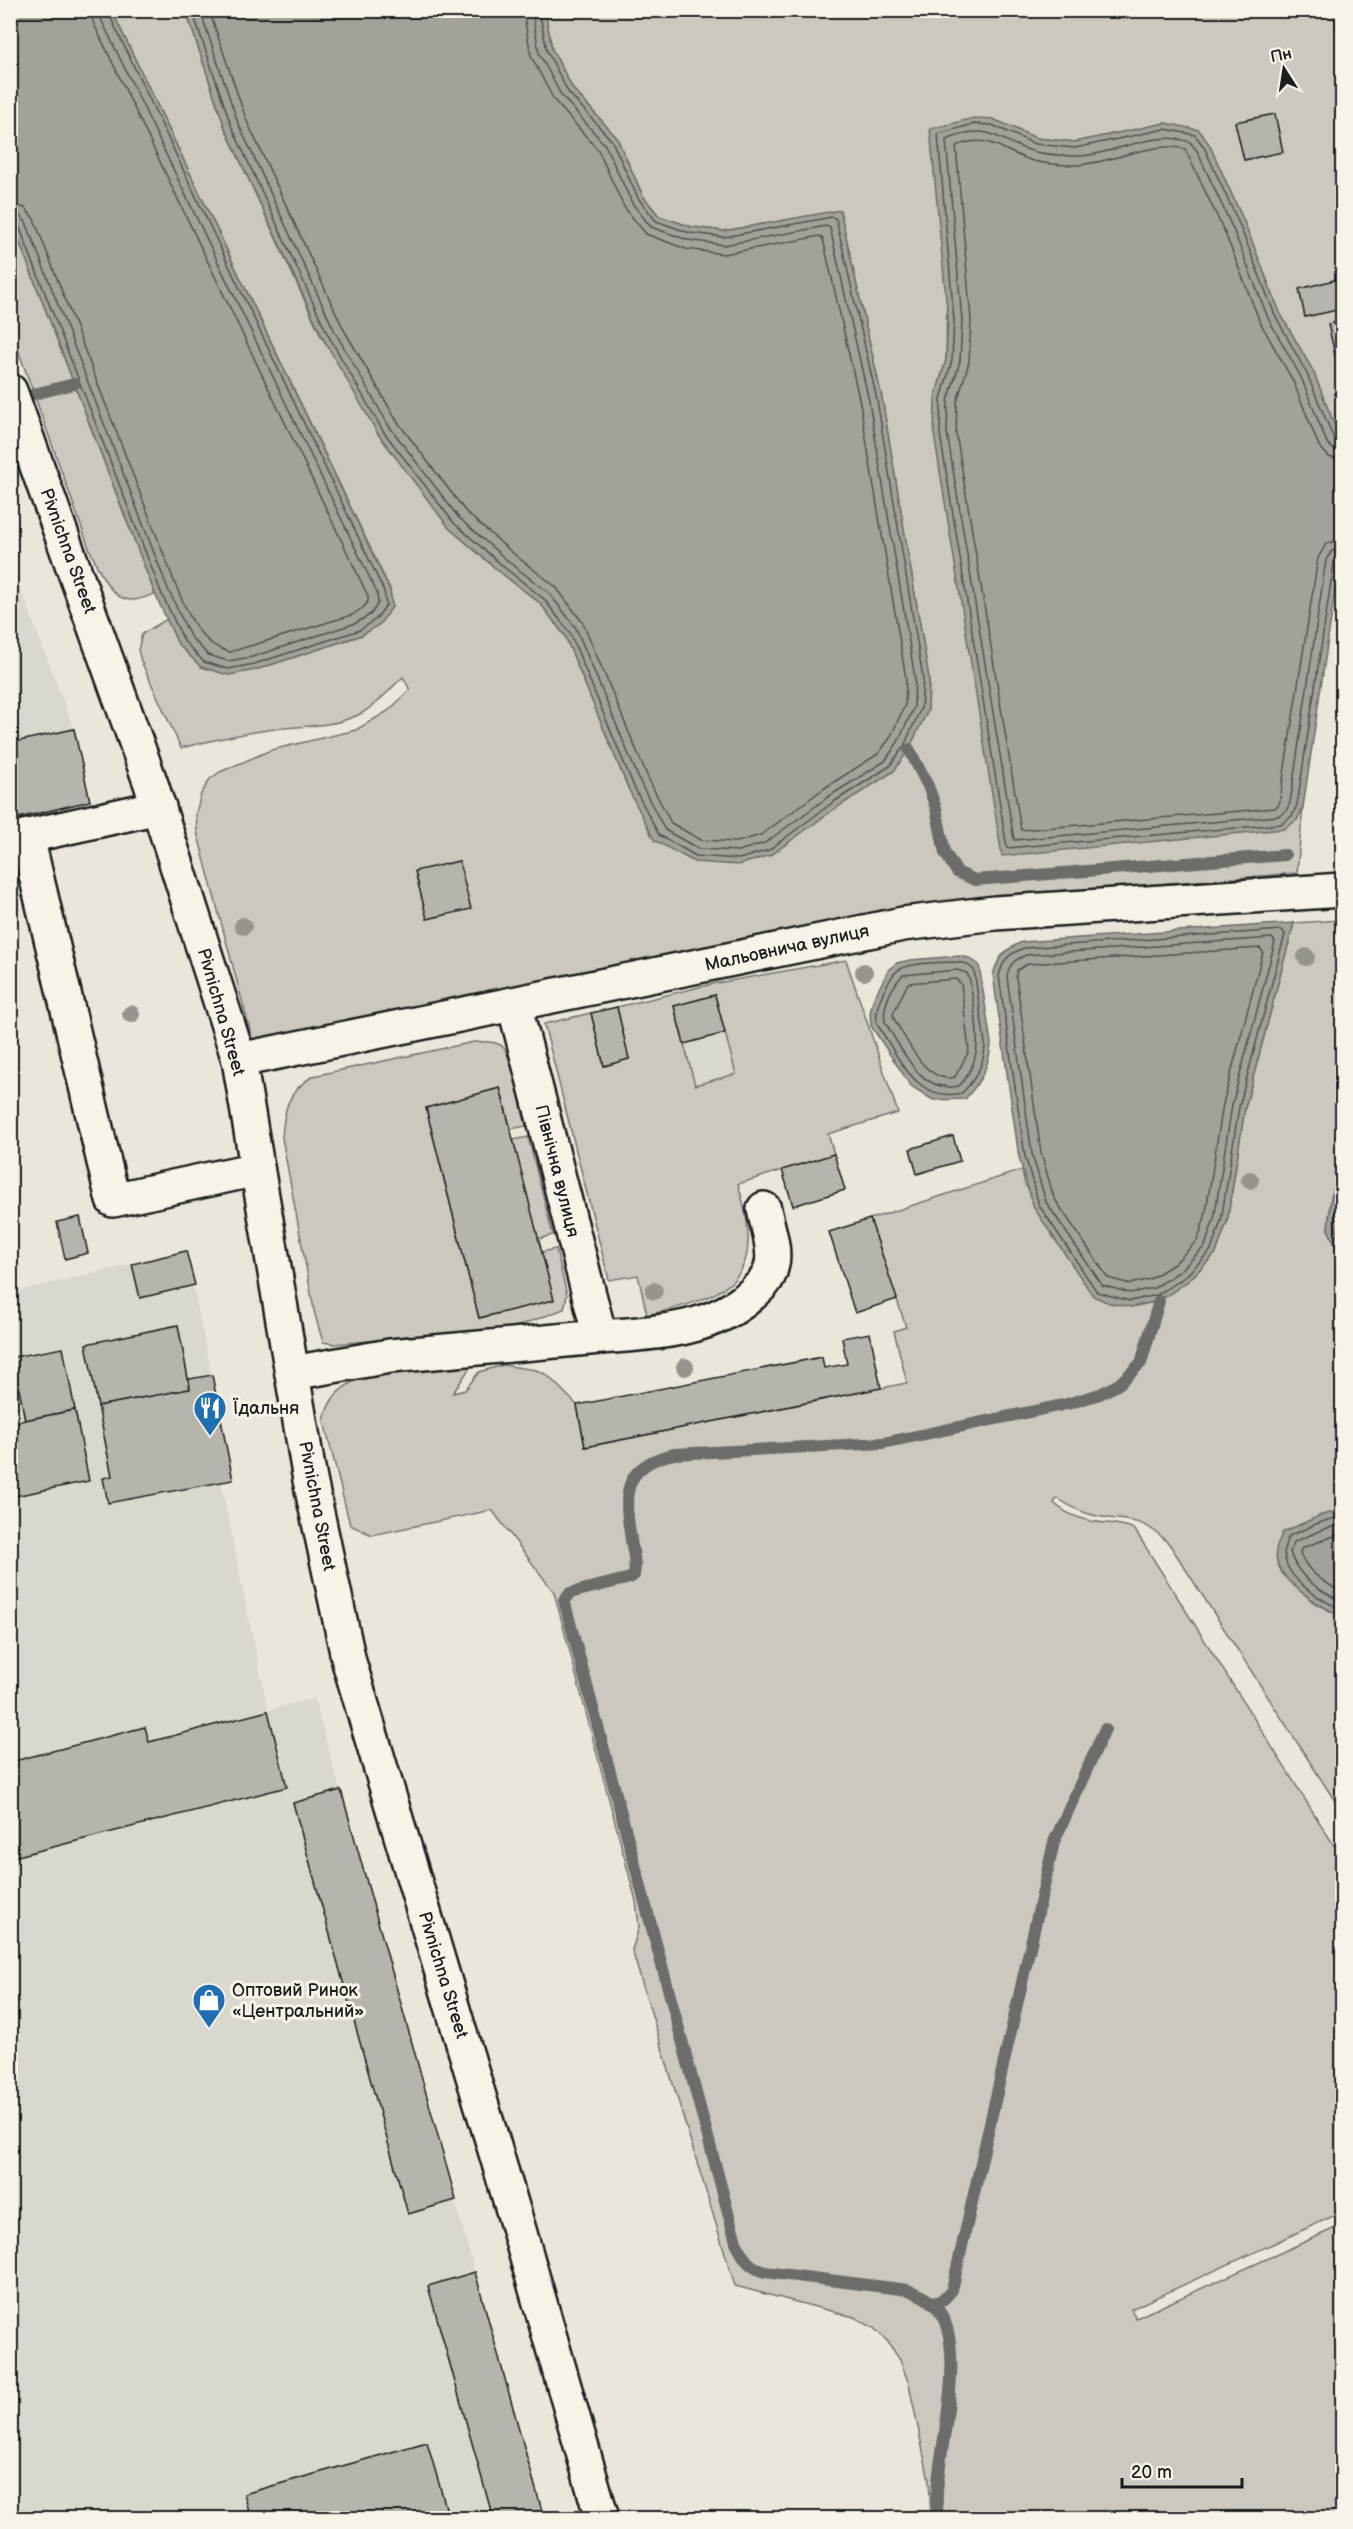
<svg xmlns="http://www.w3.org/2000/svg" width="1353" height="2529" font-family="'Balsamiq Sans',sans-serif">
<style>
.built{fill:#dad7ce}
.green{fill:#ccc8c0;stroke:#74726e;stroke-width:1.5;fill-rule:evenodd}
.water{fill:#a3a19a;stroke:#6d6c68;stroke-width:1.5}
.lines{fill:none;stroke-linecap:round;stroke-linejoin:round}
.shore{stroke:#52514e;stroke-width:1.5}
.stream{stroke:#6d6c68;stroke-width:12}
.building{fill:#b6b4ac;stroke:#1c1c1c;stroke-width:1.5}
.minor-casing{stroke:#1c1c1c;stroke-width:38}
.minor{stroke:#f7f3e8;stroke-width:33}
.tree{fill:#96948d}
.labels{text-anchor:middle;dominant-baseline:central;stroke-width:6;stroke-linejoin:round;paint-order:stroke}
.street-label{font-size:18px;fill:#1c1c1c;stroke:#f7f3e8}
.poi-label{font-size:18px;fill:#1c1c1c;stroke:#f7f3e8;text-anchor:start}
</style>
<rect width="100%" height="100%" fill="#eae6dc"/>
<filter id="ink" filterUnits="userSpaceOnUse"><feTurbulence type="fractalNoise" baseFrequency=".0167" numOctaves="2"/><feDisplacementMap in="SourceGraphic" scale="12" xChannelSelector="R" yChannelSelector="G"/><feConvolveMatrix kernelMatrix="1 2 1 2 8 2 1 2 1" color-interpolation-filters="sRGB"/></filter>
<g filter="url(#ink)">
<!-- built -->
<g class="built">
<polygon points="10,561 74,729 90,801 11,820"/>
<polygon points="715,995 736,1074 695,1085 674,1006"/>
<polygon points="186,1251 233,1480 221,1483 268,1710 314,1698 544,2518 11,2518 10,1293"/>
</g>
<!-- green -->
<g class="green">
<path d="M112 11H186L225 128 322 338 449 528 501 573 540 603 565 636 629 790 836 808 894 771 928 710 929 678 882 398 840 210 724 231 692 227 659 216 643 196 617 138 573 89 552 49 545 11H1333L1342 53V444L1313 371 1280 313 1245 224 1209 144 1165 123 1075 142 1036 138 993 119 947 287 946 360 935 398 1297 820 1303 807 1297 873 993 897 259 1043 252 1038 197 832 196 813 201 794 210 779 220 772 271 750 356 730 388 711 410 690 403 677C390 689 378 704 362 713 332 729 299 725 267 730 238 734 210 741 181 748L141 661 138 650 142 634 167 619 178 644 228 675 255 670 362 635 392 607 390 589Z"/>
<path d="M11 220 155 594C148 596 140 600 132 600 109 601 97 565 89 548L11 330Z"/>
<path d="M1342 920V1163L1331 1198 1328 1229 1342 1259V1510L1319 1516 1276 1551 1282 1573 1314 1603 1342 1617V1812L1170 1545C1139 1511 1123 1525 1086 1513 1075 1510 1066 1504 1057 1498L1054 1503C1067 1516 1089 1522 1107 1523 1117 1525 1127 1524 1135 1530L1342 1858V2212L1131 2309 1136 2318 1342 2225V2518H931L929 2480 909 2384 900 2360 888 2342 874 2328 854 2317 735 2286 632 1950 639 1927 636 1901 554 1592 492 1510 372 1535 350 1525 324 1421C332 1376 377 1373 414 1370 433 1369 452 1367 471 1366L453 1393 465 1390 479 1372 503 1365 536 1370 547 1375 577 1405 585 1447 907 1383 894 1331 906 1327 870 1219 1022 1170 1025 1185 1131 1307 1159 1301 1188 1281 1216 1253 1227 1222 1245 1108 1294 923Z"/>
<path d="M846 960 898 1113 828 1134 834 1154 738 1184C767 1280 733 1295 647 1315L638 1275 609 1280 544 1024 591 1013 604 1066 629 1059 617 1007 712 984ZM715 995 736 1074 695 1085 674 1006Z"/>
<path d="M474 1042C483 1042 496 1040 503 1047 512 1056 522 1111 526 1126L511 1129 500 1088 426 1108 479 1318 553 1300 541 1252 556 1249 567 1295 564 1309 516 1327 501 1329 335 1344 323 1342 315 1315 282 1138C284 1109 287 1092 313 1076Z"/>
<polygon points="528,1137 553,1235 538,1239 513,1140"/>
</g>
<!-- water -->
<g class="water">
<polygon points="11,10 112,11 390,590 392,607 380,624 362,635 255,670 228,675 201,667 178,644 155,594 11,220"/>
<polygon points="186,11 545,11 552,49 573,89 617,138 643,196 659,216 692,227 724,231 840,210 882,398 929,678 928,710 909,749 894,771 836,808 771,855 739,865 694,862 654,840 629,790 565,636 540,603 501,573 449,528 378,434 323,338 225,128"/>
<polygon points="974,118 993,119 1036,138 1075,142 1165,123 1199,130 1209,144 1245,224 1280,313 1313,371 1342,444 1342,544 1303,807 1297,820 1284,829 1002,856 934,434 935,398 946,360 948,320 930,129"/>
<path d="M1294 923 1245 1108 1227 1222 1216 1253 1188 1281 1159 1301 1131 1307 1109 1303 1093 1296 1034 1208 1019 1157 993 975C998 957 1004 950 1022 942Z"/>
<path d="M959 956 969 958 979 965 991 1043C990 1066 980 1083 965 1099L933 1100 911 1086 871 1026 870 1013 873 1000 889 969 897 963 910 960Z"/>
<polygon points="1342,1163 1342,1259 1328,1229 1331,1198"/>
<path d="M1342 1510V1617C1321 1606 1272 1580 1276 1550 1277 1544 1281 1537 1283 1532L1319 1516Z"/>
</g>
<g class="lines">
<!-- shore -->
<g class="shore">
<polyline points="192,10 231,125 328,335 383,431 454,523 505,568 544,599 570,633 634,787 659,835 696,856 739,859 769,850 832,803 890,766 904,746 921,708 923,678 877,400 836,219 832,217 724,237 690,233 656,221 638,198 612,141 568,92 547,51 539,10"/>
<polyline points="200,10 238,123 335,332 389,426 459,518 509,562 549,593 576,628 641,784 665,830 699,849 738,851 765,843 828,797 885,761 898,742 914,707 915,678 869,401 830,228 826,226 724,245 688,240 651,227 632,203 605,145 561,95 539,53 532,10"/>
<polyline points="209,10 246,119 343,328 397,421 466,512 515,555 556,587 583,623 649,780 671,823 701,840 737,842 761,835 823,789 878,754 890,738 905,705 906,679 860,403 823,239 820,236 724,254 686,249 646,234 624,207 598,150 554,100 531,56 523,10"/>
<path d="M10 204 25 208 34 219 176 586C188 613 198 644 230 652L352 615 364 607 368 601V596L93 22 91 10"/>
<polyline points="10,213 20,216 26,222 168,589 190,636 208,655 228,661 252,657 356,623 371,614 378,603 377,593 101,19 100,10"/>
<polyline points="10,221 15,222 19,226 161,592 184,641 204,662 228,669 254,664 360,630 376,619 386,605 384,591 107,10"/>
<polyline points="1342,444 1334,439 1307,374 1275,315 1240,226 1204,147 1195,135 1165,129 1075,148 1035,144 992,125 974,124 938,134 954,320 952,360 941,399 940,434 1007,848 1281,824 1292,816 1297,805 1334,562 1337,557 1342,556"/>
<path d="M1342 451 1333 449 1327 443 1301 377 1268 318 1233 229 1197 151 1190 142C1153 128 1112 157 1073 156 1061 155 1045 155 1032 151 993 140 993 121 946 140L962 320 960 361 948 401 947 433 1014 840 1278 816 1286 811 1290 803 1326 560 1332 551 1342 548"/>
<path d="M1342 460 1329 457 1319 446 1293 381 1260 322 1225 233 1185 149C1154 140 1109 164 1076 165 1062 165 1043 164 1030 160 999 150 990 133 956 146L971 320 969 362 957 402 956 433 1021 830 1275 808 1279 805 1318 558 1326 544 1342 539"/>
<path d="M1282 930 1285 934 1239 1107 1221 1221 1211 1250 1185 1277 1157 1295 1130 1301 1097 1292 1039 1205 1025 1156 999 976C1003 960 1008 954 1024 948Z"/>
<path d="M1272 938 1275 942 1232 1105 1214 1219 1205 1246 1180 1271 1154 1288 1130 1293 1102 1285 1046 1202 1032 1154 1007 977C1009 964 1014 960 1026 955Z"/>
<polygon points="1260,948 1263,952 1223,1104 1205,1217 1197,1241 1174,1264 1150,1279 1130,1284 1108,1278 1054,1198 1041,1153 1016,977 1017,970 1028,964"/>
<path d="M958 962 967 964 974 970 985 1043C985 1063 976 1079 962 1093 916 1104 899 1057 877 1024 875 1010 879 1001 885 989 888 984 891 977 895 973 905 961 943 963 958 962Z"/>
<path d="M957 970 967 973 970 981C975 1019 988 1055 959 1086 920 1095 902 1049 885 1022 882 1006 892 986 903 975Z"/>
<path d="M956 979 961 984 969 1051 955 1077C925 1085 907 1039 894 1019L893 1014 908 983Z"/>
<path d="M1342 1183C1334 1208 1331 1221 1342 1245"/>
<path d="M1342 1516 1321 1522 1289 1536C1269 1571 1316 1597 1342 1610"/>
<path d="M1342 1524 1324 1529 1294 1542 1290 1552C1297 1577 1320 1591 1342 1602"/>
<path d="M1342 1533 1302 1548 1300 1552C1305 1571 1326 1584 1342 1592"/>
</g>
<!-- stream -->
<g class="stream">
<polyline points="34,394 74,384"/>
<polyline points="909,749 928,786 936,808 945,853 957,872 975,880 1285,855"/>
<polyline points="933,2304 944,2299 952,2290 1054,1842 1105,1729"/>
<path d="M939 2518C935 2504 937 2487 939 2473 944 2430 963 2350 941 2314 934 2301 921 2295 908 2290L765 2272C749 2267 743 2258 736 2242L564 1600 570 1593 630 1578 634 1575C636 1565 634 1556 632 1546 625 1501 617 1466 674 1454L883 1443 1067 1404 1100 1394 1119 1384 1141 1363 1159 1301"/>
</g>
</g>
<!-- building -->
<g class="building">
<polygon points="1275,114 1283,152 1244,160 1235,122"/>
<polygon points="1342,278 1342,309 1305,317 1299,289"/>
<polygon points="1342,321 1342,366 1338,368 1328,324"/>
<polygon points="74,729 90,801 10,820 10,743"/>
<polygon points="459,861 471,909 427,919 415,871"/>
<polygon points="715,995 725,1033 684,1044 674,1006"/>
<polygon points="617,1007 629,1059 604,1066 591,1013"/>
<polygon points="500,1088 554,1300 479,1318 426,1108"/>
<polygon points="953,1136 960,1161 917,1174 910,1149"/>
<polygon points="834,1154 845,1190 793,1206 782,1170"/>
<polygon points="80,1217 88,1253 65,1259 57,1222"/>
<polygon points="870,1219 897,1299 855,1313 829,1232"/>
<polygon points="186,1251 195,1285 140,1298 132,1264"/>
<polygon points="178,1325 190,1389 98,1406 86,1344"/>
<polygon points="870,1333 881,1388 585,1447 577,1405 822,1357 824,1368 847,1364 842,1338"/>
<polygon points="63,1348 75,1410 25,1420 13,1357"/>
<polygon points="212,1375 233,1480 108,1503 103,1478 112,1476 98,1406 190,1389 189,1379"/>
<polygon points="75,1410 89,1481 10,1497 10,1423"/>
<polygon points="268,1711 287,1787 10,1858 10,1762 145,1727 149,1742"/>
<polygon points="341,1790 456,2200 408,2214 293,1803"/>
<polygon points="475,2272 544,2518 493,2518 428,2286"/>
<polygon points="427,2442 449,2518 251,2518 244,2494"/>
</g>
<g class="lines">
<!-- minor casing -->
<g class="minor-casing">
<g id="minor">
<polyline points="10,391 151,784 239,1060 310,1480 349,1662 519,2230 602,2518"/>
<polyline points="27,837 113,1200 257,1169"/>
<polyline points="10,840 159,807"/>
<polyline points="239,1060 903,924 995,913 1342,890"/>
<path d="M600 1337C652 1333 711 1332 752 1294 760 1287 769 1279 771 1268 777 1251 767 1226 764 1209"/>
<polyline points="292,1373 390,1356 600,1337 514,1004"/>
</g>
</g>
<!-- minor -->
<use href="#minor" class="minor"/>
</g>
<!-- trees -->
<g class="tree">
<circle cx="243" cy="926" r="9"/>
<circle cx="1306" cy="957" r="9"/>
<circle cx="864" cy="972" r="9"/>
<circle cx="131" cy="1014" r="9"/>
<circle cx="1250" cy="1180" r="9"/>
<circle cx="654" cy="1291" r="9"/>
<circle cx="685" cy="1367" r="9"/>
</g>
</g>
<!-- icons -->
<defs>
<g id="restaurant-pin" transform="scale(1.725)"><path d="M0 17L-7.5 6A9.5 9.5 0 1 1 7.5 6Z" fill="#1f6fb2" stroke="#f7f3e8"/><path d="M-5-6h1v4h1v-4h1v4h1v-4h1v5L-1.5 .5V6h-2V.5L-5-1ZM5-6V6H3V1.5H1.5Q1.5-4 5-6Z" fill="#fff"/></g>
<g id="shop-pin" transform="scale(1.725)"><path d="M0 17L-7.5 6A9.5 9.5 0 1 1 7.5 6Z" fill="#1f6fb2" stroke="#f7f3e8"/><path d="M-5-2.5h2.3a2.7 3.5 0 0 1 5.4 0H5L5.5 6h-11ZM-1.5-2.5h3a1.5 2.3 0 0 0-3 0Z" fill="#fff"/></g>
</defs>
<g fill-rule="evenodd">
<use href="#restaurant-pin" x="210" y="1408"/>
<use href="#shop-pin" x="209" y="2000"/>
</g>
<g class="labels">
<!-- street labels -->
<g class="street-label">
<text transform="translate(68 551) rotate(70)">Pivnichna Street</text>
<text transform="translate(787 948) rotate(-12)">Мальовнича вулиця</text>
<text transform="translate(221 1012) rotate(74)">Pivnichna Street</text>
<text transform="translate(557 1171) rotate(76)">Північна вулиця</text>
<text transform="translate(317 1506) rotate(79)">Pivnichna Street</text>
<text transform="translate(443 1975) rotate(73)">Pivnichna Street</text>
</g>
<!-- poi labels -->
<g class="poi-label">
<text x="233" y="1408">Їдальня</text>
<text x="232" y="1990">Оптовий Ринок<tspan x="232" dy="21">«Центральний»</tspan></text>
</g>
</g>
<!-- margin -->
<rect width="1353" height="2529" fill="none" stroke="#f7f3e8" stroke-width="36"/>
<rect x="18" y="18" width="1317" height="2493" fill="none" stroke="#1c1c1c" stroke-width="2" filter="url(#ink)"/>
<!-- north arrow -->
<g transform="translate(1284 69) rotate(348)" stroke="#f7f3e8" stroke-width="4.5" paint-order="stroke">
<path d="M0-4.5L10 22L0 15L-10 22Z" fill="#1c1c1c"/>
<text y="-9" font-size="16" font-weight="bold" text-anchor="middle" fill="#1c1c1c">Пн</text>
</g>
<!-- scale -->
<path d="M1122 2478v9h120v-9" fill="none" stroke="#1c1c1c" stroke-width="3"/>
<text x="1131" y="2478" font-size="18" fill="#1c1c1c" stroke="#f7f3e8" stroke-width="4.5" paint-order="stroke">20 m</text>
</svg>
